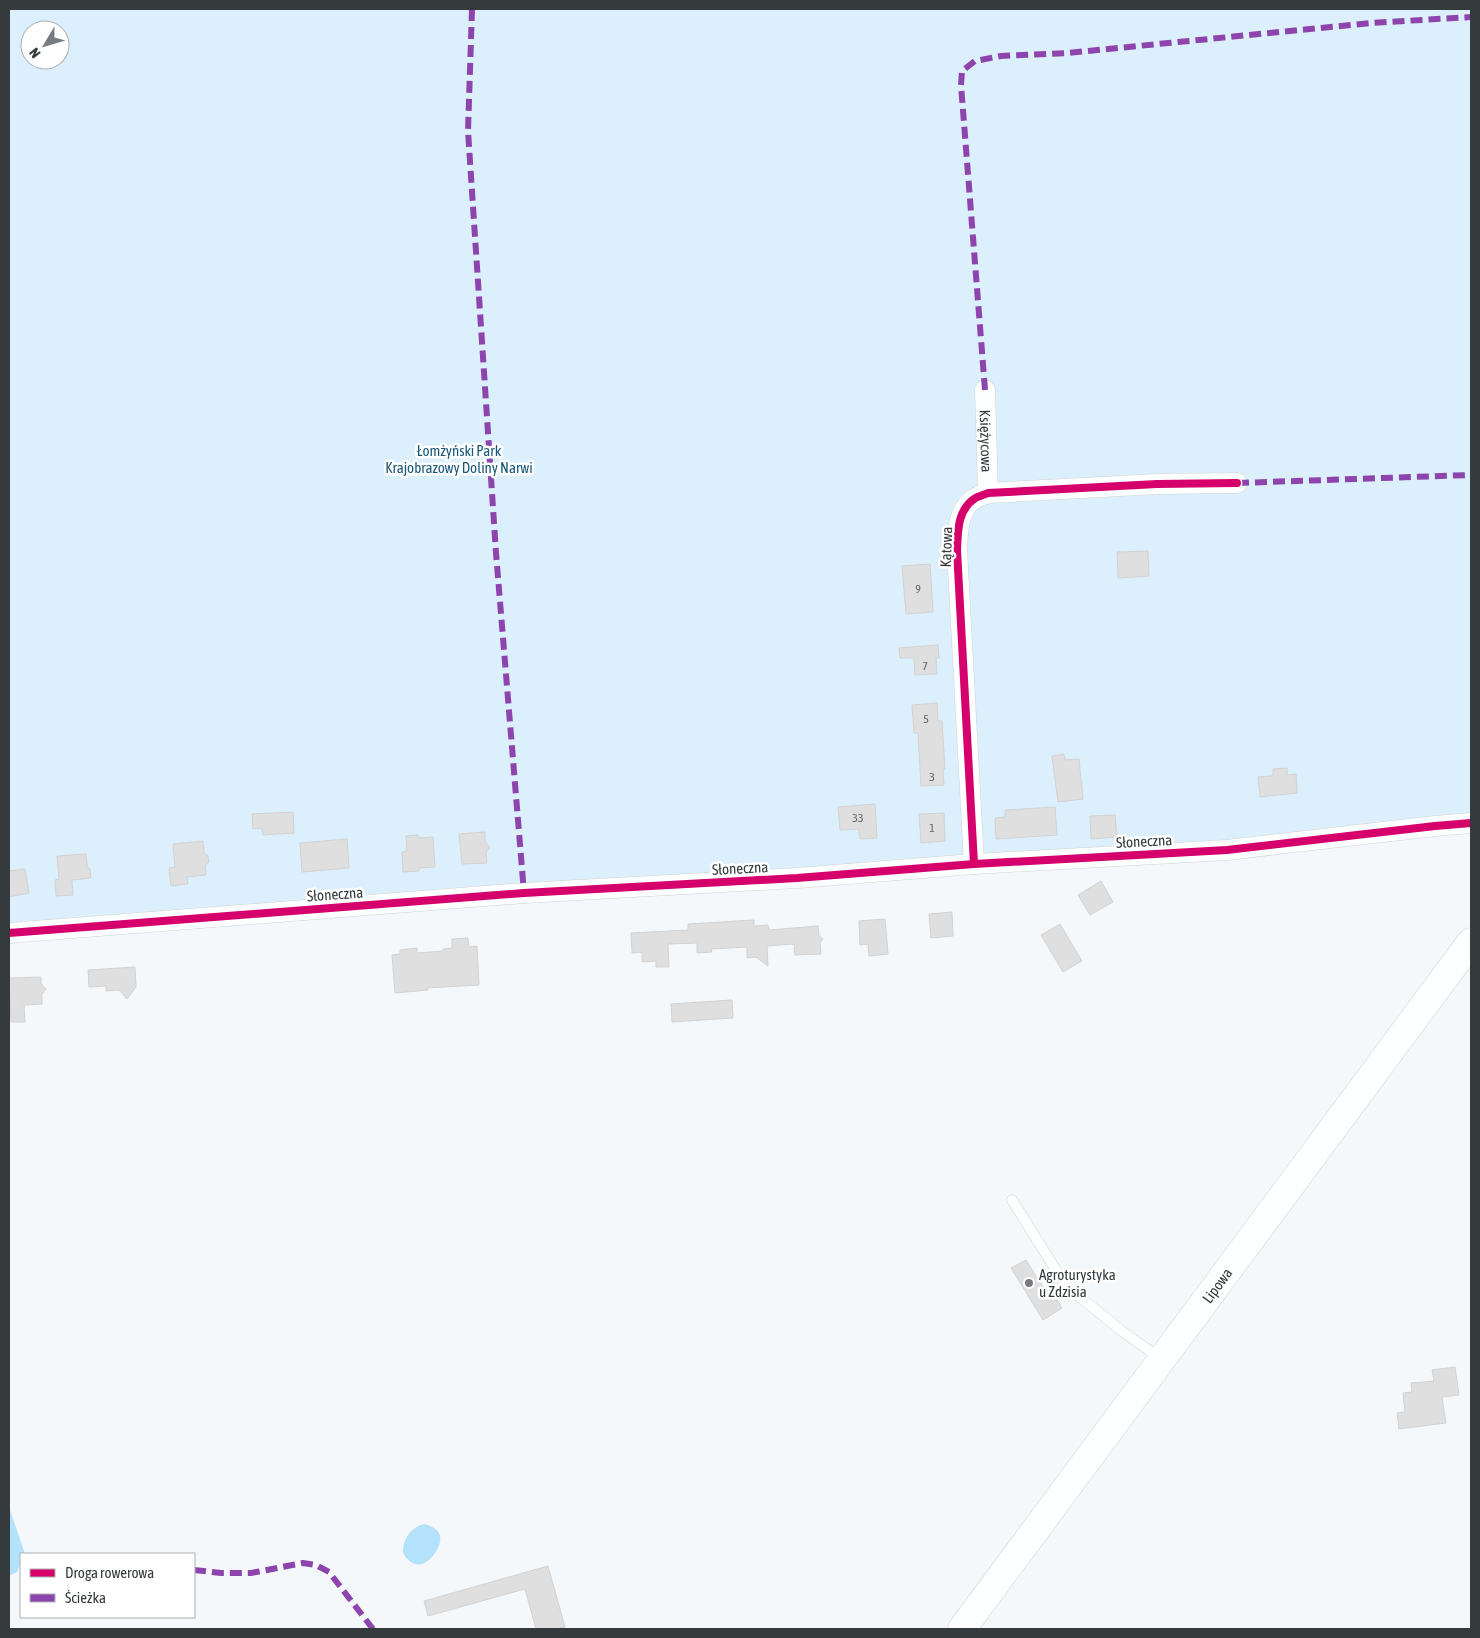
<svg xmlns="http://www.w3.org/2000/svg" width="1480" height="1638" font-family="'Asap Condensed',sans-serif">
<style>
.green{fill:#dceffc;fill-rule:evenodd}
.water{fill:#b4e1fc}
.building{fill:#e0dfdf;stroke:#d3d2d2}
.lines{fill:none;stroke-linecap:round;stroke-linejoin:round}
.lane-casing{stroke:#cfd3d5;stroke-width:11}
.street-casing{stroke:#cfd3d5;stroke-width:21}
.secondary-casing{stroke:#cfd3d5;stroke-width:29}
.lane{stroke:#fdfefe;stroke-width:10}
.street{stroke:#fdfefe;stroke-width:20}
.secondary{stroke:#fdfefe;stroke-width:28}
.quiet{stroke:#8e44ad;stroke-width:6;stroke-dasharray:12 6;stroke-linecap:butt}
.cycleway-casing{stroke:#fff;stroke-width:11}
.cycleway{stroke:#d6006c;stroke-width:8}
.poi-dot{fill:#787c80;stroke:#fff;stroke-width:2}
.labels{text-anchor:middle;dominant-baseline:central;stroke-width:5;stroke-linejoin:round;paint-order:stroke}
.number-label{font-size:12px;fill:#626567}
.street-label{font-size:15px;fill:#353a3d;stroke:#fff}
.park-label{font-size:15px;fill:#1b5878;stroke:#fff}
.poi-label{font-size:15px;fill:#353a3d;stroke:#fff;text-anchor:start}
</style>
<rect width="100%" height="100%" fill="#f4f8fb"/>
<!-- green -->
<path class="green" d="M9 9H1471V831L9 943ZM30 30H60V60H30Z"/>
<!-- water -->
<g class="water">
<polygon points="9,1507 25,1554 21,1554 21,1563 17,1572 9,1576"/>
<path d="M424 1524C440 1528 444 1537 437 1550 427 1566 414 1571 403 1553 402 1540 411 1527 424 1524Z"/>
</g>
<!-- building -->
<g class="building">
<polygon points="1148,551 1149,576 1118,578 1117,552"/>
<polygon points="930,564 933,612 906,614 902,566"/>
<polygon points="938,645 939,658 936,658 937,674 915,675 914,658 900,658 899,648"/>
<polygon points="937,703 938,721 942,721 945,769 943,769 944,785 921,786 918,733 914,733 912,705"/>
<polygon points="1064,754 1065,760 1079,759 1083,799 1058,802 1052,756"/>
<polygon points="1287,768 1287,775 1296,774 1297,793 1260,797 1258,777 1273,776 1273,769"/>
<polygon points="875,804 877,838 860,839 859,829 840,830 838,807"/>
<polygon points="1055,807 1057,835 996,839 995,818 1005,817 1005,810"/>
<polygon points="293,812 294,833 263,835 262,828 253,829 252,814"/>
<polygon points="944,813 945,841 921,843 919,814"/>
<polygon points="1115,815 1117,837 1091,839 1090,816"/>
<polygon points="485,832 485,842 490,847 486,852 487,863 462,864 459,834"/>
<polygon points="418,835 419,838 433,837 435,867 419,868 419,871 403,872 402,852 407,851 406,836"/>
<polygon points="347,839 349,868 302,872 300,843"/>
<polygon points="203,841 204,853 208,856 209,862 205,866 206,875 187,877 188,884 171,886 169,868 175,867 173,844"/>
<polygon points="86,854 87,866 90,869 91,878 72,880 73,895 56,896 55,880 59,879 57,856"/>
<polygon points="25,869 29,893 9,897 9,871"/>
<polygon points="1101,881 1113,902 1090,915 1078,895"/>
<polygon points="952,912 953,936 931,938 929,914"/>
<polygon points="885,919 888,954 869,956 868,944 860,945 859,921"/>
<polygon points="754,920 754,926 768,925 769,930 818,926 819,936 823,939 820,943 821,954 795,955 794,944 767,946 768,966 756,957 747,958 747,947 711,949 712,952 697,953 697,943 668,944 669,967 656,967 656,961 642,962 642,952 632,953 631,933 688,930 688,924"/>
<polygon points="1060,924 1082,961 1063,972 1041,935"/>
<polygon points="468,938 469,947 477,946 479,985 427,988 428,990 395,993 392,955 400,954 400,950 417,948 417,953 443,951 443,949 452,948 452,939"/>
<polygon points="135,967 136,987 127,999 119,990 106,991 106,986 89,987 88,970"/>
<polygon points="41,977 41,984 46,989 42,994 42,1004 24,1005 25,1022 11,1022 9,978"/>
<polygon points="732,1000 733,1018 672,1022 671,1004"/>
<polygon points="1026,1260 1044,1289 1049,1286 1062,1308 1043,1320 1011,1268"/>
<polygon points="1455,1367 1459,1395 1442,1397 1446,1423 1399,1429 1397,1413 1405,1412 1403,1393 1412,1392 1411,1383 1434,1381 1432,1370"/>
<polygon points="548,1566 565,1627 556,1629 536,1629 525,1589 428,1616 424,1601"/>
</g>
<g class="lines">
<!-- lane casing -->
<g class="lane-casing">
<polyline id="lane" points="1012,1200 1066,1286 1122,1331 1161,1359"/>
</g>
<!-- street casing -->
<g class="street-casing">
<g id="street">
<path id="s1" d="M985 390 988 493"/>
<path d="M974 864 957 550C958 532 957 511 974 499 978 496 984 495 988 493L1157 484 1237 483"/>
<polyline points="9,933 524,893 797,878 974,864 1227,850 1435,826 1471,823"/>
</g>
</g>
<!-- secondary casing -->
<g class="secondary-casing">
<g id="secondary">
<path id="s2" d="M962 1629 1471 942"/>
</g>
</g>
<!-- lane -->
<use href="#lane" class="lane"/>
<!-- street -->
<use href="#street" class="street"/>
<!-- secondary -->
<use href="#secondary" class="secondary"/>
<!-- quiet -->
<g class="quiet">
<polyline points="472,9 468,131 496,553 524,893"/>
<polyline points="985,390 961,85 962,71 975,61 1001,56 1067,53 1371,23 1471,17"/>
<polyline points="1237,483 1471,475"/>
<polyline points="194,1570 221,1573 251,1573 303,1563 316,1565 329,1572 373,1629"/>
</g>
<!-- cycleway casing -->
<g class="cycleway-casing">
<g id="cycleway">
<path d="M974 864 957 550C958 532 957 511 974 499 978 496 984 495 988 493L1157 484 1237 483"/>
<polyline points="9,933 524,893 797,878 974,864 1227,850 1435,826 1471,823"/>
</g>
</g>
<!-- cycleway -->
<use href="#cycleway" class="cycleway"/>
</g>
<!-- markers -->
<circle class="poi-dot" cx="1029" cy="1283" r="5"/>
<g class="labels">
<!-- number labels -->
<g class="number-label">
<text x="918" y="589">9</text>
<text x="925" y="666">7</text>
<text x="926" y="719">5</text>
<text x="932" y="777">3</text>
<text x="858" y="818">33</text>
<text x="932" y="828">1</text>
</g>
<!-- street labels -->
<g class="street-label">
<text stroke="none"><textPath href="#s1" startOffset="51">Księżycowa</textPath></text>
<text transform="translate(946 547) rotate(-88)">Kątowa</text>
<text transform="translate(1144 841) rotate(-3)">Słoneczna</text>
<text transform="translate(740 868) rotate(-3)">Słoneczna</text>
<text transform="translate(335 894) rotate(-4)">Słoneczna</text>
<text stroke="none"><textPath href="#s2" startOffset="428">Lipowa</textPath></text>
</g>
<!-- park labels -->
<g class="park-label">
<text x="459" y="450">Łomżyński Park<tspan x="459" dy="17">Krajobrazowy Doliny Narwi</tspan></text>
</g>
<!-- poi labels -->
<g class="poi-label">
<text x="1039" y="1274">Agroturystyka<tspan x="1039" dy="17">u Zdzisia</tspan></text>
</g>
</g>
<!-- border -->
<rect width="1480" height="1638" fill="none" stroke="#353a3d" stroke-width="20"/>
<!-- legend -->
<rect x="20" y="1553" width="175" height="65" fill="#ffffff" stroke="#aeb0b1"/>
<rect x="30" y="1569" width="25" height="8" fill="#d6006c" stroke="#aeb0b1"/>
<text x="65" y="1578" font-size="15" fill="#353a3d">Droga rowerowa</text>
<rect x="30" y="1594" width="25" height="8" fill="#8e44ad" stroke="#aeb0b1"/>
<text x="65" y="1603" font-size="15" fill="#353a3d">Ścieżka</text>
<!-- north arrow -->
<g transform="translate(45 45) rotate(232)"><circle r="24" fill="#ffffff" stroke="#aeb0b1"/>
<path d="M0-4L9 19L0 12L-9 19Z" fill="#787c80"/>
<text y="-8" font-size="14" font-weight="bold" text-anchor="middle" fill="#353a3d">N</text>
</g>
</svg>
